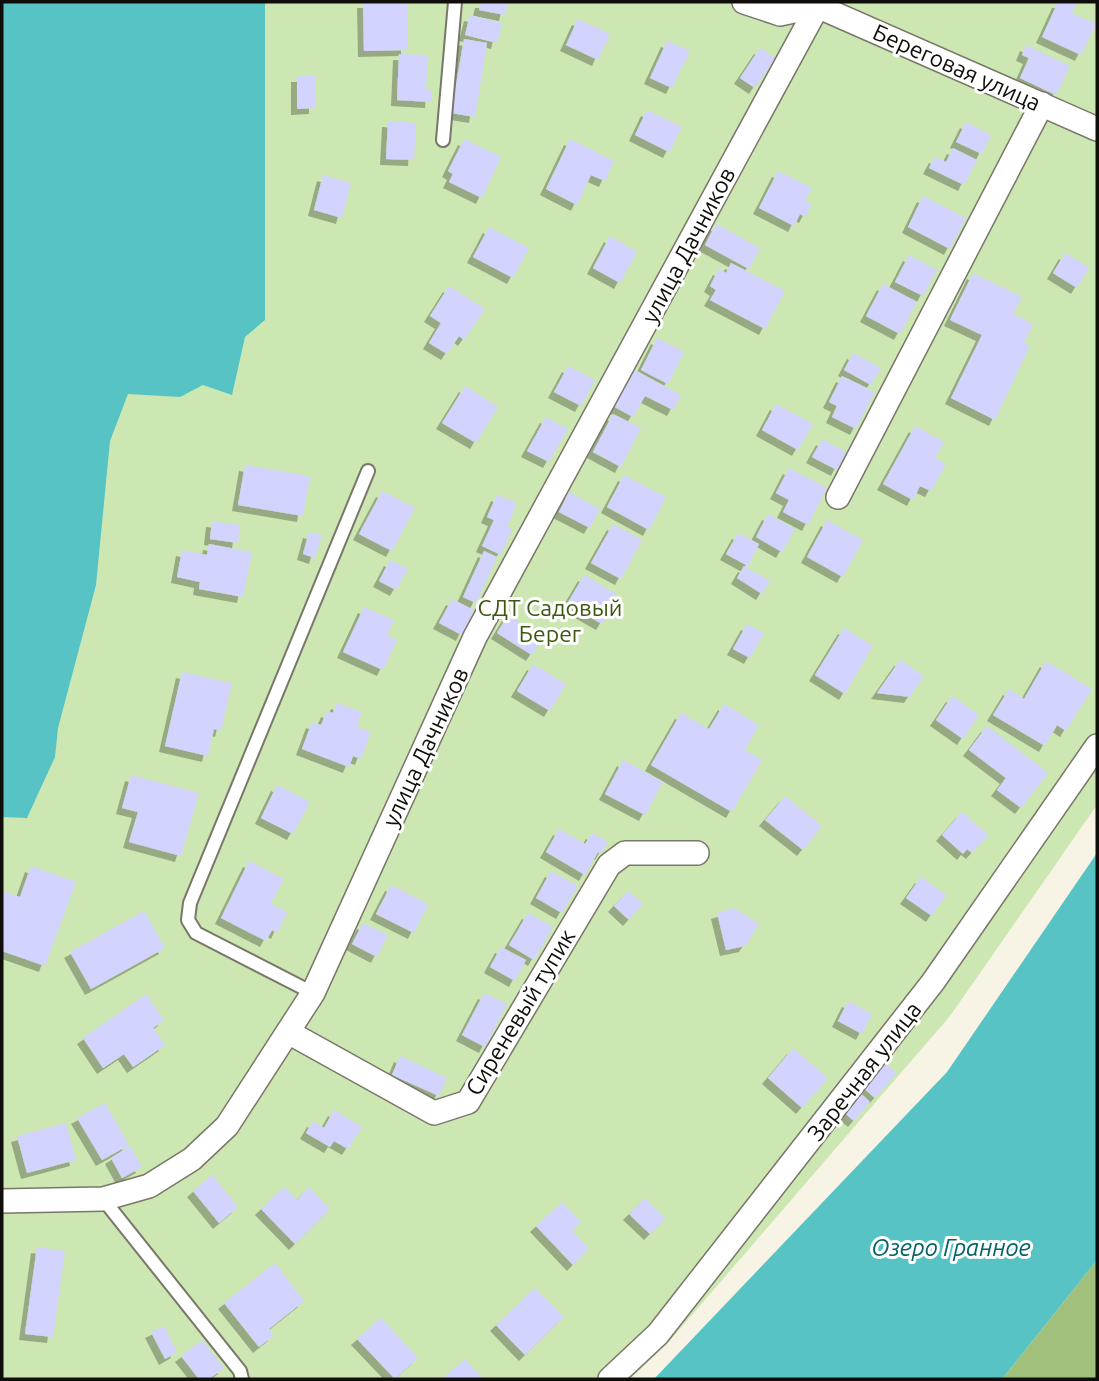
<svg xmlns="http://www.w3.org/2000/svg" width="1099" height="1381" font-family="Ubuntu,sans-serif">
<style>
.green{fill:#cce7b1}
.forest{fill:#a0c07c}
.water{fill:#57c3c5}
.building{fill:#d2d4ff;filter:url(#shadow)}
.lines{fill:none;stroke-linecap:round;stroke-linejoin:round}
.lane-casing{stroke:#79766a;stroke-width:16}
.street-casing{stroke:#79766a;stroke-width:26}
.lane{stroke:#fff;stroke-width:12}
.street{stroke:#fff;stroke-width:23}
.labels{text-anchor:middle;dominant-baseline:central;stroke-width:6;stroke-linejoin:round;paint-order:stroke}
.street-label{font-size:23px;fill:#0f0e0a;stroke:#fff}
.park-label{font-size:23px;fill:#3c580f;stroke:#fff}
.water-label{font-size:24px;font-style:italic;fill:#036467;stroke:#fff}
</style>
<defs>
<filter id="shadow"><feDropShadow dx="-6" dy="6" stdDeviation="0" flood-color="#0004"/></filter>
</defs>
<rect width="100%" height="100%" fill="#f7f4e6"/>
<!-- green -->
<polygon class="green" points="2,2 1097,2 1097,805 950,1016 666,1345 630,1379 2,1379"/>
<!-- forest -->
<polygon class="forest" points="1097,1260 1097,1379 1002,1379"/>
<!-- water -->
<g class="water">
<polygon points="2,2 265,2 265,320 245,337 232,395 203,385 180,397 128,394 110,441 96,585 58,728 55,757 27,818 2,817"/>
<polygon points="1097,853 1097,1260 1002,1379 654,1379 947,1072"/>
</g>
<!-- building -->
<g class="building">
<polygon points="363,2 407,2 407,50 364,51"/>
<polygon points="481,2 508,2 505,15 479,10"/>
<polygon points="1058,2 1077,2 1072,13 1096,24 1081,55 1042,37"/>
<polygon points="470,15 502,23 497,43 465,35"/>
<polygon points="578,19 610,34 598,60 566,45"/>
<polygon points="464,39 487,43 475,117 451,113"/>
<polygon points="667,41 690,51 672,88 650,78"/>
<polygon points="1026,45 1070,66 1056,95 1020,78 1029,58 1022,55"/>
<polygon points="760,48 775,58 755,88 740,78"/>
<polygon points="399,54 428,55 426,90 432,90 431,102 397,100"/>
<polygon points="297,76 315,76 315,108 297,109"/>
<polygon points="647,110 682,127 669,152 635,135"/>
<polygon points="388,121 416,123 414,160 386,159"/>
<polygon points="966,122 991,135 982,154 956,142"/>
<polygon points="464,139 501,157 482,198 449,182 453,174 448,171"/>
<polygon points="570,139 614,161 605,181 591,175 577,205 546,189"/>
<polygon points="953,148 977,160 964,185 929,168 935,157 946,162"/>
<polygon points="778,171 812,188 805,201 812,204 805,217 800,214 794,226 759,208"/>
<polygon points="323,175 351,183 342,218 314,210"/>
<polygon points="923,196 966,218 950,249 908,227"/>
<polygon points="716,224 760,248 749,269 705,245"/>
<polygon points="489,227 529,248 513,278 473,257"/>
<polygon points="610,236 637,252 620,283 593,268"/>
<polygon points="1065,253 1089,268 1077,288 1053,273"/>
<polygon points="909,255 937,270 923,296 895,282"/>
<polygon points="731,263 785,291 765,329 710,300 716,290 710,286 719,269 726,273"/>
<polygon points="973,273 1022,297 1013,314 1033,324 1024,343 1030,346 995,420 951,398 982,335 950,320"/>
<polygon points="883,284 917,302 900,334 866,316"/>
<polygon points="449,286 485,309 464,340 459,336 447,354 429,343 441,323 430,316"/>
<polygon points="657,338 684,352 668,384 641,370"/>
<polygon points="853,353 881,368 871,385 844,370"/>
<polygon points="568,366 595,380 581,406 554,392"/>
<polygon points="633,369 681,395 673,410 645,396 633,417 613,406"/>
<polygon points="842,376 875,392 856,429 832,417 837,406 829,402"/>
<polygon points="465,386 498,407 476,443 442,423"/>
<polygon points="776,404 813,424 798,450 762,430"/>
<polygon points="613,414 641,428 621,467 593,452"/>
<polygon points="546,417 568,429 549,462 527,451"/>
<polygon points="915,426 944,442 935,458 946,464 931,491 920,486 913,500 883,484"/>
<polygon points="822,439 846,452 837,470 812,457"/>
<polygon points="245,465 310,476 303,516 238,505"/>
<polygon points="789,468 827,488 808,525 783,512 789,500 776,493"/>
<polygon points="624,475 666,497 649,530 607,507"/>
<polygon points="382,491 415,508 392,551 359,534"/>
<polygon points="569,492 600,509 590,528 559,512"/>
<polygon points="497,495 517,503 507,527 512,529 501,555 482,546 494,520 487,517"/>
<polygon points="768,514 795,529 782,552 756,537"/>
<polygon points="827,520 863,540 843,577 807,557"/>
<polygon points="212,521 240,525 238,543 210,539"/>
<polygon points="613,524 642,540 621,579 591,563"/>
<polygon points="309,532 322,535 315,558 303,554"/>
<polygon points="738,533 759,544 748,566 726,554"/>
<polygon points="209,544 252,552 243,597 199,589 200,582 177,577 182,550 207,555"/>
<polygon points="484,551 497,557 476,603 463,597"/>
<polygon points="390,560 408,569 396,590 379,581"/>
<polygon points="744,566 770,581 762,594 737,578"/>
<polygon points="584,575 619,596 602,624 567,604"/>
<polygon points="452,599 474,610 462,635 439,623"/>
<polygon points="364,607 394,620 387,635 397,640 383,670 343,652"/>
<polygon points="508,615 543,638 532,655 497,633"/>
<polygon points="747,624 764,633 750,658 733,649"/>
<polygon points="844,628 873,646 845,694 815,675"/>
<polygon points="900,660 924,676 910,697 877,693"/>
<polygon points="1046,661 1092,689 1066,731 1057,725 1045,746 993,715 1009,689 1024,699"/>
<polygon points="533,664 566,684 550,711 517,691"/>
<polygon points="182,672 232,683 221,731 214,729 208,756 165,746"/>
<polygon points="952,696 979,715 963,739 936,720"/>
<polygon points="337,703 362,712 357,727 371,732 361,759 353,756 349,767 302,749 312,722 321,725 327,711 333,713"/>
<polygon points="724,704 759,725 745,750 762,760 732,812 651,765 681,713 709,729"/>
<polygon points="987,726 1048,773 1021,808 997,790 1006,778 969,750"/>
<polygon points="623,760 663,782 645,815 605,794"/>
<polygon points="131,775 199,793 181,856 129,842 138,812 122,808"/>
<polygon points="277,785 310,802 293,834 261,818"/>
<polygon points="785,796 822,826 803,850 765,820"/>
<polygon points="962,812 988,835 972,853 967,849 963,854 942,835"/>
<polygon points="559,829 585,844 592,833 608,842 601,854 598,852 585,875 546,852"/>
<polygon points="249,861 284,879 271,904 287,912 277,933 272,930 266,941 221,918"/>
<polygon points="31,866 76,882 45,966 2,951 2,891 20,897"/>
<polygon points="551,871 578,886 562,913 536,898"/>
<polygon points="921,877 946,895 932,916 906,898"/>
<polygon points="391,885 428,904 414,933 376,914"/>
<polygon points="628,891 643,904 629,920 614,906"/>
<polygon points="734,908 759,924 745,946 726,950 717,913"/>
<polygon points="144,911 165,948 91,989 70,952"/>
<polygon points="528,913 553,927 534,960 509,945"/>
<polygon points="363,923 388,935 377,957 352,944"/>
<polygon points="501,947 526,960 515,981 490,967"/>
<polygon points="484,993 507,1004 485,1047 462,1035"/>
<polygon points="146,994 164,1020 153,1028 165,1045 133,1067 124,1054 103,1068 83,1038"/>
<polygon points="848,1001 872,1014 862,1034 838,1021"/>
<polygon points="793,1048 828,1078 802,1108 768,1078"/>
<polygon points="400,1056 447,1078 439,1096 392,1075"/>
<polygon points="883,1061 897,1073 875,1098 861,1086"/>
<polygon points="858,1091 870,1102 854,1121 841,1110"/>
<polygon points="105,1103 129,1145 102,1160 77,1118"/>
<polygon points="334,1110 362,1127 348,1149 334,1141 330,1147 306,1133 313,1121 324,1128"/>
<polygon points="66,1123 76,1160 27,1173 17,1136"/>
<polygon points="130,1146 142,1167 122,1178 111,1158"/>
<polygon points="212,1175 238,1207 219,1223 193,1191"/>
<polygon points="284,1187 297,1200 309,1187 330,1209 295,1244 261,1209"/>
<polygon points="645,1198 665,1219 650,1234 629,1214"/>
<polygon points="562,1202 581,1222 572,1231 589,1248 573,1265 536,1226"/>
<polygon points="37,1247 65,1251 53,1337 25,1334"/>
<polygon points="275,1263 304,1301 269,1329 274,1335 259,1347 224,1303"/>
<polygon points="535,1288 564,1317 525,1355 496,1325"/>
<polygon points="381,1318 418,1358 395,1379 357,1339"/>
<polygon points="164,1326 177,1352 165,1359 151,1332"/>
<polygon points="202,1340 224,1368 209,1379 199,1379 181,1356"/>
<polygon points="465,1359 483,1379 442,1379"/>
</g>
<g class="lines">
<!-- lane casing -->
<g class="lane-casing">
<g id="lane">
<polyline points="443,140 455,2"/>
<polyline points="313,993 196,933 188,920 190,903 368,471"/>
<polyline points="103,1199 240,1371 242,1379"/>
</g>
</g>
<!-- street casing -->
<g class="street-casing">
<g id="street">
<polyline points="744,2 780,14 817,6"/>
<polyline points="817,6 1097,129"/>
<polyline points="838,497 1042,104"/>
<polyline points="288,1032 434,1113 468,1102 609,865 625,853 697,853"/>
<polyline points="2,1201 103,1199 149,1186 192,1159 227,1126 313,993 475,637 820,2"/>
<polyline points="610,1379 658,1334 933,982 1097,746"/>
</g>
</g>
<!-- lane -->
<use href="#lane" class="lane"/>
<!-- street -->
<use href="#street" class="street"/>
</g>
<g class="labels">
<!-- street labels -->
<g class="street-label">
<text transform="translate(957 67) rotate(24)">Береговая улица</text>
<text transform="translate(688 245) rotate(-62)">улица Дачников</text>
<text transform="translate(425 747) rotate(-65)">улица Дачников</text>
<text transform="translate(520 1012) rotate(-59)">Сиреневый тупик</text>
<text transform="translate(864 1071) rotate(-52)">Заречная улица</text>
</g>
<!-- park labels -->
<g class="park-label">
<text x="550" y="607">СДТ Садовый<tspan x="550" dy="26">Берег</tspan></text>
</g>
<!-- water labels -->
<g class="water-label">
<text x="951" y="1247">Озеро Гранное</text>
</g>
</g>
<!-- border -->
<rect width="1099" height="1381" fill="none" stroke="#0f0e0a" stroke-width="7"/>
</svg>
